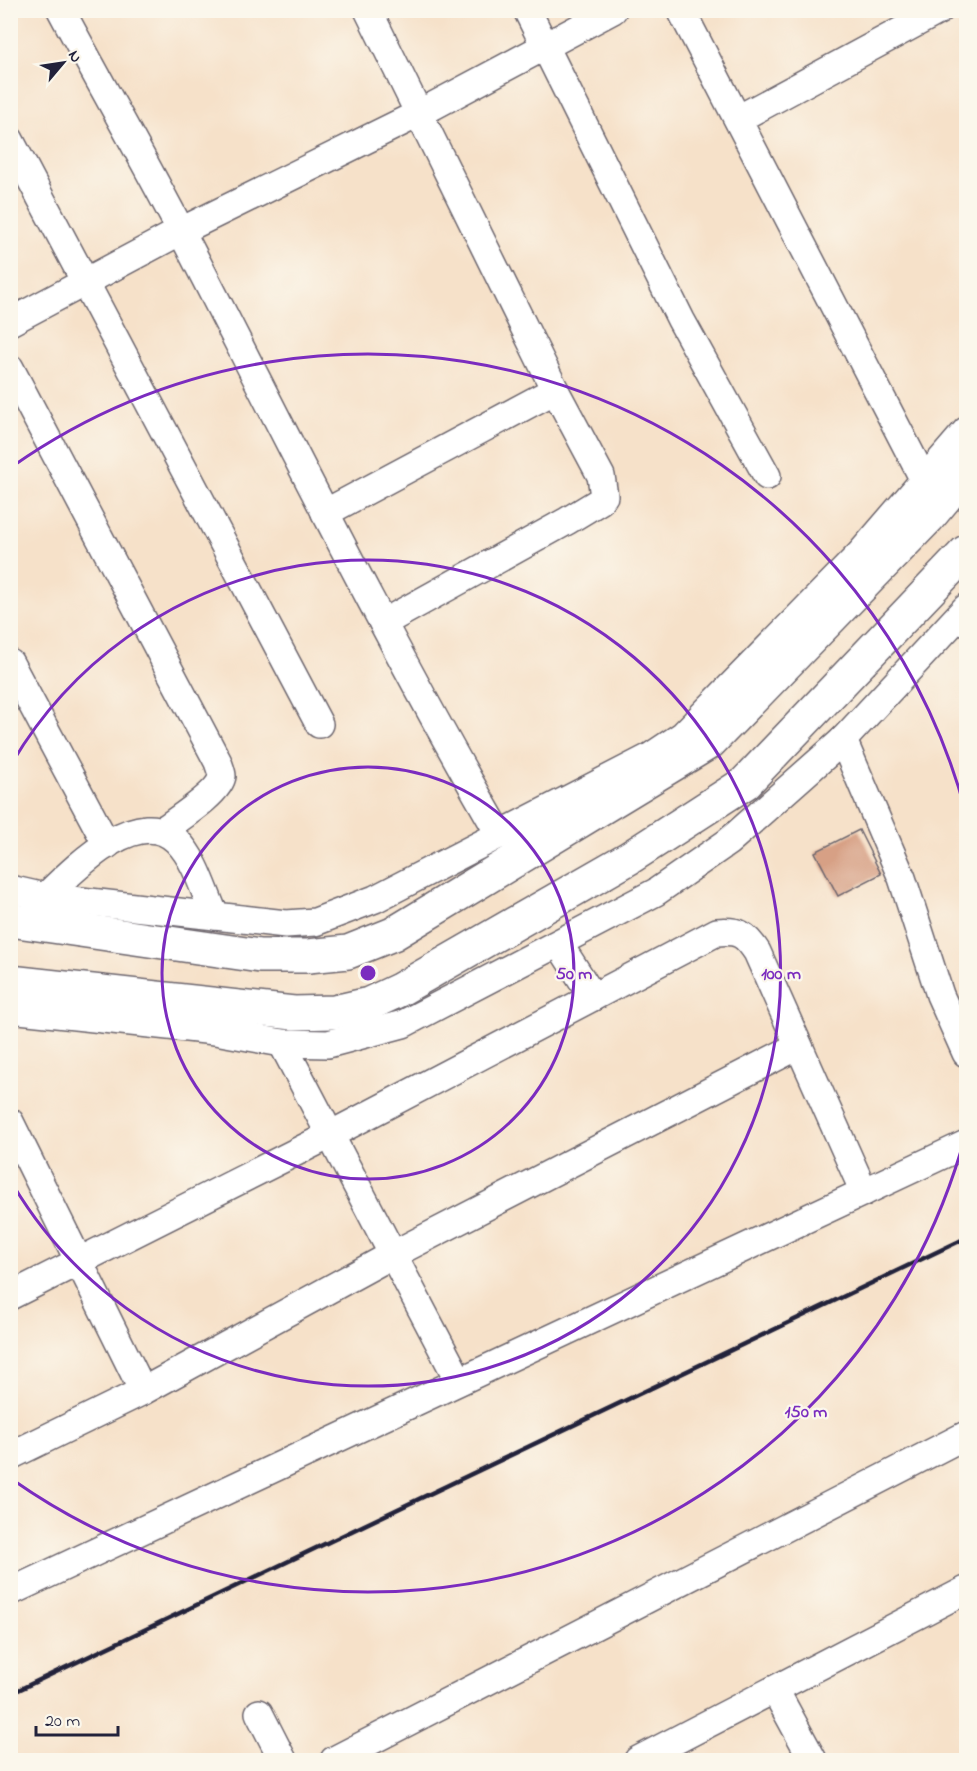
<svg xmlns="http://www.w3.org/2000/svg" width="977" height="1771" font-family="'Indie Flower',sans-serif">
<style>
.building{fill:#d7a085}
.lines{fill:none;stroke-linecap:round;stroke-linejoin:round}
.minor-casing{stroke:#6c656d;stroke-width:30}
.tertiary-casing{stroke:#6c656d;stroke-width:36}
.minor{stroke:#fff;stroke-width:27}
.tertiary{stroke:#fff;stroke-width:33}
.rail{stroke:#22223b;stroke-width:4.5}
.ring{fill:none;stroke:#7b2cbf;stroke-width:3}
.centre{fill:#7b2cbf;stroke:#fbf7ec;stroke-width:3}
.ring-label{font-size:18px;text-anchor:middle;font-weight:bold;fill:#7b2cbf;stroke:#fbf7ec;stroke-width:4.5;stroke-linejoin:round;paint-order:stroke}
</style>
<rect width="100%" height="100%" fill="#fbf7ec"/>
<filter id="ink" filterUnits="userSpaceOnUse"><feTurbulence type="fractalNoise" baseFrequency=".0167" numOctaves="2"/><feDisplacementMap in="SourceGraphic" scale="12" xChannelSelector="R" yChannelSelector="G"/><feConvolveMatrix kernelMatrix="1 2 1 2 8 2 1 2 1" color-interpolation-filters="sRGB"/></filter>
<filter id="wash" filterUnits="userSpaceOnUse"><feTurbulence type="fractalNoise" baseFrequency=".008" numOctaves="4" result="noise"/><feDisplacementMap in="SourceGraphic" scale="24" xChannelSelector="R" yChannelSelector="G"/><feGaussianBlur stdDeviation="1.35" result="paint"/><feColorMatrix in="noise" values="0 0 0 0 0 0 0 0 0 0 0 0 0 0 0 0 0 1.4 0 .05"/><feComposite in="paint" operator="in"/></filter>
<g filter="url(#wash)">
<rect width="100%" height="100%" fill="#f6e1c9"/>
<g id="blocks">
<!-- building -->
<polygon class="building" points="859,830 881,874 838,896 815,852"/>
</g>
</g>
<g filter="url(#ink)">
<use href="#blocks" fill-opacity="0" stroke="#6c656d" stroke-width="1.5"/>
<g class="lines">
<!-- minor casing -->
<g class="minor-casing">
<g id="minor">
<path d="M61 10C101 85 143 158 182 233 286 435 386 638 500 835"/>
<polyline points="368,10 555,390 601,476 604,496 600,501 567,521 383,623"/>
<polyline points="527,10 681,320 767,476"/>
<polyline points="681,10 924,480"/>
<polyline points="738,119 940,10"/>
<polyline points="10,140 319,724"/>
<polyline points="10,322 181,231 420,113 613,10"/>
<path d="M10 368 218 762C219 766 222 772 222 776 220 793 176 820 162 831"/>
<polyline points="325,513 555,390"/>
<polyline points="10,663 107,845"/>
<polyline points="843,740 902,878 940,995 966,1053"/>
<polyline points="10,889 45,897 286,924 315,922 375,899 650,757 683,735 860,554 966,431"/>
<path d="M45 897C72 871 139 801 177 841 196 860 204 891 215 916"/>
<polyline points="559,944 593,997"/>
<polyline points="10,1009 215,1031 282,1043 328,1044 403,1024 656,892 728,842 843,740 966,608"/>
<polyline points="282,1043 459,1381"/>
<polyline points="10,1122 143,1391"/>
<path d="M10 1296 330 1135 717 932C739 930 745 934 757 952L864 1192"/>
<polyline points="10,1456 143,1391 392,1255 798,1046"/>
<polyline points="10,1592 966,1144"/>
<polyline points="775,1690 813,1760"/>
<polyline points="259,1713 283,1760"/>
<polyline points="334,1760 966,1435"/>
<polyline points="638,1760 966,1590"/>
</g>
</g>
<!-- tertiary casing -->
<g class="tertiary-casing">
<g id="tertiary">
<polyline points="10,920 260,956 308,956 348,952 393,934 710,742 928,518 966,473"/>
<polyline points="10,982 294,1013 334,1012 369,1004 399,990 629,858 745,783 966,552"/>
</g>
</g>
<!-- minor -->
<use href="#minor" class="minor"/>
<!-- tertiary -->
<use href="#tertiary" class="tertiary"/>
<!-- rail -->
<polyline class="rail" points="10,1694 966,1238"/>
</g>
</g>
<!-- distance rings -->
<g class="ring">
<circle cx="368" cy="973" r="206"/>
<path d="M12 763A413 413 0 1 1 12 1183"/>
<path d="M966 1133A619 619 0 0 1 13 1480M13 466A619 619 0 0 1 966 813"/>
</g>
<circle cx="368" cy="973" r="9" class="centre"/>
<g class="ring-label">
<text x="574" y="979">50 m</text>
<text x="781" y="979">100 m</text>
<text x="806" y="1417">150 m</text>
</g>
<!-- margin -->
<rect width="977" height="1771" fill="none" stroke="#fbf7ec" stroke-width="36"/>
<!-- north arrow -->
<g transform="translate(63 63) rotate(61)" stroke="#fbf7ec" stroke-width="4.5" paint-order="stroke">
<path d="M0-4.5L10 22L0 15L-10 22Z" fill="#22223b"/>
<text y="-9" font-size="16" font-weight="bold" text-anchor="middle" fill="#22223b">N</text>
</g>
<!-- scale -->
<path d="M36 1726v9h82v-9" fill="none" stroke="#22223b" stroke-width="3"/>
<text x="45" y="1726" font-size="18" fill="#22223b" stroke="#fbf7ec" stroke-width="4.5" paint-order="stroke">20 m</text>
</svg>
